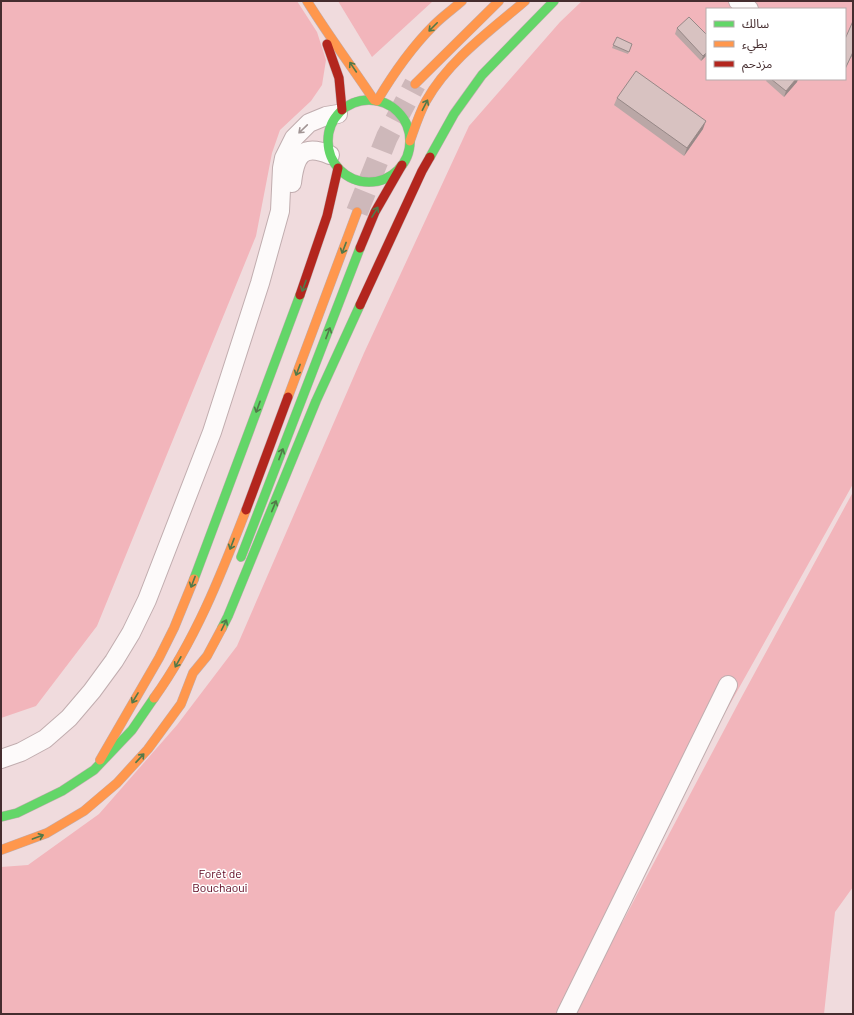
<svg xmlns="http://www.w3.org/2000/svg" width="854" height="1015" font-family="Barlow,'Noto Sans Arabic',sans-serif">
<style>
.green{fill:#f2b5bb;fill-rule:evenodd}
.lines{fill:none;stroke-linecap:round;stroke-linejoin:round}
.highway-tunnel{stroke:#ceb8ba;stroke-width:22;stroke-dasharray:22 11;stroke-linecap:butt}
.street-casing{stroke:#c1adaf;stroke-width:20}
.fast-casing{stroke:#c1adaf;stroke-width:10}
.slow-casing{stroke:#c1adaf;stroke-width:10}
.jam-casing{stroke:#c1adaf;stroke-width:10}
.street{stroke:#fdfafa;stroke-width:18}
.fast{stroke:#63d668;stroke-width:9}
.slow{stroke:#ff974d;stroke-width:9}
.jam{stroke:#b3261e;stroke-width:9}
.wall{fill:#baa7a6}
.shaded-wall{fill:#978887}
.building{fill:#d8c2c1;stroke:#978887}
.oneway{stroke:#527949}
.oneway2{stroke:#a19494}
.labels{text-anchor:middle;dominant-baseline:central;stroke-width:3;stroke-linejoin:round;paint-order:stroke}
.park-label{font-size:12px;fill:#5c021c;stroke:#fff}
</style>
<rect width="100%" height="100%" fill="#f0dbdd"/>
<!-- green -->
<g class="green">
<polygon points="1,1 297,1 317,32 326,60 322,85 311,101 280,130 272,153 256,236 97,626 36,706 1,718"/>
<polygon points="338,1 433,1 372,57"/>
<path d="M582 1H853V484L612 915 622 923 740 700 853 492V887L835 912 824 1014H1V867L28 865 99 814 177 725 237 646 364 353 469 126 560 22ZM707 9H845V79H707Z"/>
</g>
<g class="lines">
<!-- highway-tunnel -->
<polyline class="highway-tunnel" points="357,212 387,137 415,84"/>
<!-- street casing -->
<g class="street-casing">
<g id="street">
<polyline points="738,1 749,9"/>
<path d="M292 183C295 156 302 143 330 155"/>
<polyline points="1,759 21,752 45,739 69,718 92,691 114,661 131,633 147,600 212,432 260,283 280,211 282,168 284,158 294,138 309,123 326,116 338,114"/>
<polyline points="566,1014 728,685"/>
</g>
</g>
<!-- fast casing -->
<g class="fast-casing">
<g id="fast">
<circle cx="369" cy="141" r="41"/>
<polyline points="430,157 454,114 482,75 554,1"/>
<polyline points="241,557 360,248"/>
<polyline points="194,579 300,295"/>
<polyline points="222,628 228,616 316,401 360,305"/>
<polyline points="1,817 17,813 62,791 94,770 132,730 154,698"/>
</g>
</g>
<!-- slow casing -->
<g class="slow-casing">
<g id="slow">
<path d="M307 1C328 35 352 67 374 100"/>
<polyline points="415,84 499,1"/>
<path d="M377 101C393 74 412 47 434 25 443 16 453 9 462 1"/>
<path d="M410 141C415 127 419 114 426 101 449 60 490 31 525 1"/>
<polyline points="288,397 357,212"/>
<path d="M154 698C195 641 221 575 246 510"/>
<polyline points="100,760 159,658 174,628 194,579"/>
<polyline points="1,850 47,833 84,811 117,783 148,749 181,704 193,673 207,656 222,628"/>
</g>
</g>
<!-- jam casing -->
<g class="jam-casing">
<g id="jam">
<polyline points="327,44 339,78 342,110"/>
<polyline points="360,248 375,212 402,165"/>
<polyline points="300,295 327,216 338,168"/>
<polyline points="360,305 422,171 430,157"/>
<polyline points="246,510 288,397"/>
</g>
</g>
<!-- street -->
<use href="#street" class="street"/>
<!-- fast -->
<use href="#fast" class="fast"/>
<!-- slow -->
<use href="#slow" class="slow"/>
<!-- jam -->
<use href="#jam" class="jam"/>
</g>
<!-- wall -->
<g class="wall">
<polygon points="853,21 853,58 851,57 845,70 845,39"/>
<polygon points="677,28 707,35 707,55 701,61 675,34"/>
<polygon points="617,37 632,44 628,54 612,48"/>
<polygon points="767,79 798,79 797,82 784,97 766,81"/>
<polygon points="617,98 703,129 684,156 614,105"/>
</g>
<!-- shaded-wall -->
<g class="shaded-wall">
<polygon points="707,52 707,55 701,61 703,56"/>
<polygon points="796,79 798,79 797,82 784,97 786,91"/>
<polygon points="706,121 703,129 684,156 687,148"/>
</g>
<!-- building -->
<g class="building">
<polygon points="689,17 707,35 707,52 703,56 677,28"/>
<polygon points="853,21 853,52 845,69 845,39"/>
<polygon points="617,37 632,44 629,52 613,45"/>
<polygon points="636,71 706,121 687,148 617,98"/>
<polygon points="771,79 796,79 786,91"/>
</g>
<!-- one-way arrows -->
<defs><path id="oneway-shaft" d="M-6 0H5M1.5-3L5.5 0L1.5 3" fill="none" stroke-width="1.6" stroke-linecap="round" stroke-linejoin="round"/></defs>
<g class="oneway">
<use href="#oneway-shaft" transform="translate(433 27) rotate(135)"/>
<use href="#oneway-shaft" transform="translate(353 67) rotate(-124)"/>
<use href="#oneway-shaft" transform="translate(425 105) rotate(-63)"/>
<use href="#oneway-shaft" transform="translate(375 212) rotate(-59)"/>
<use href="#oneway-shaft" transform="translate(344 248) rotate(111)"/>
<use href="#oneway-shaft" transform="translate(304 286) rotate(110)"/>
<use href="#oneway-shaft" transform="translate(328 333) rotate(-69)"/>
<use href="#oneway-shaft" transform="translate(298 370) rotate(111)"/>
<use href="#oneway-shaft" transform="translate(258 407) rotate(110)"/>
<use href="#oneway-shaft" transform="translate(281 454) rotate(-69)"/>
<use href="#oneway-shaft" transform="translate(274 506) rotate(-68)"/>
<use href="#oneway-shaft" transform="translate(232 544) rotate(111)"/>
<use href="#oneway-shaft" transform="translate(193 582) rotate(111)"/>
<use href="#oneway-shaft" transform="translate(224 625) rotate(-64)"/>
<use href="#oneway-shaft" transform="translate(178 662) rotate(119)"/>
<use href="#oneway-shaft" transform="translate(135 698) rotate(121)"/>
<use href="#oneway-shaft" transform="translate(140 758) rotate(-47)"/>
<use href="#oneway-shaft" transform="translate(38 837) rotate(-20)"/>
</g>
<use class="oneway2" href="#oneway-shaft" transform="translate(303 129) rotate(136)"/>
<g class="labels">
<!-- park labels -->
<g class="park-label">
<text x="220" y="873">Forêt de<tspan x="220" dy="14">Bouchaoui</tspan></text>
</g>
</g>
<!-- border -->
<rect width="854" height="1015" fill="none" stroke="#452d2f" stroke-width="4"/>
<!-- legend -->
<rect x="706" y="8" width="140" height="72" fill="#ffffff" stroke="#b5abac"/>
<rect x="714" y="21" width="20" height="6" fill="#63d668" stroke="#b5abac"/>
<text x="742" y="28" font-size="12" fill="#452d2f">سالك</text>
<rect x="714" y="41" width="20" height="6" fill="#ff974d" stroke="#b5abac"/>
<text x="742" y="48" font-size="12" fill="#452d2f">بطيء</text>
<rect x="714" y="61" width="20" height="6" fill="#b3261e" stroke="#b5abac"/>
<text x="742" y="68" font-size="12" fill="#452d2f">مزدحم</text>
</svg>
